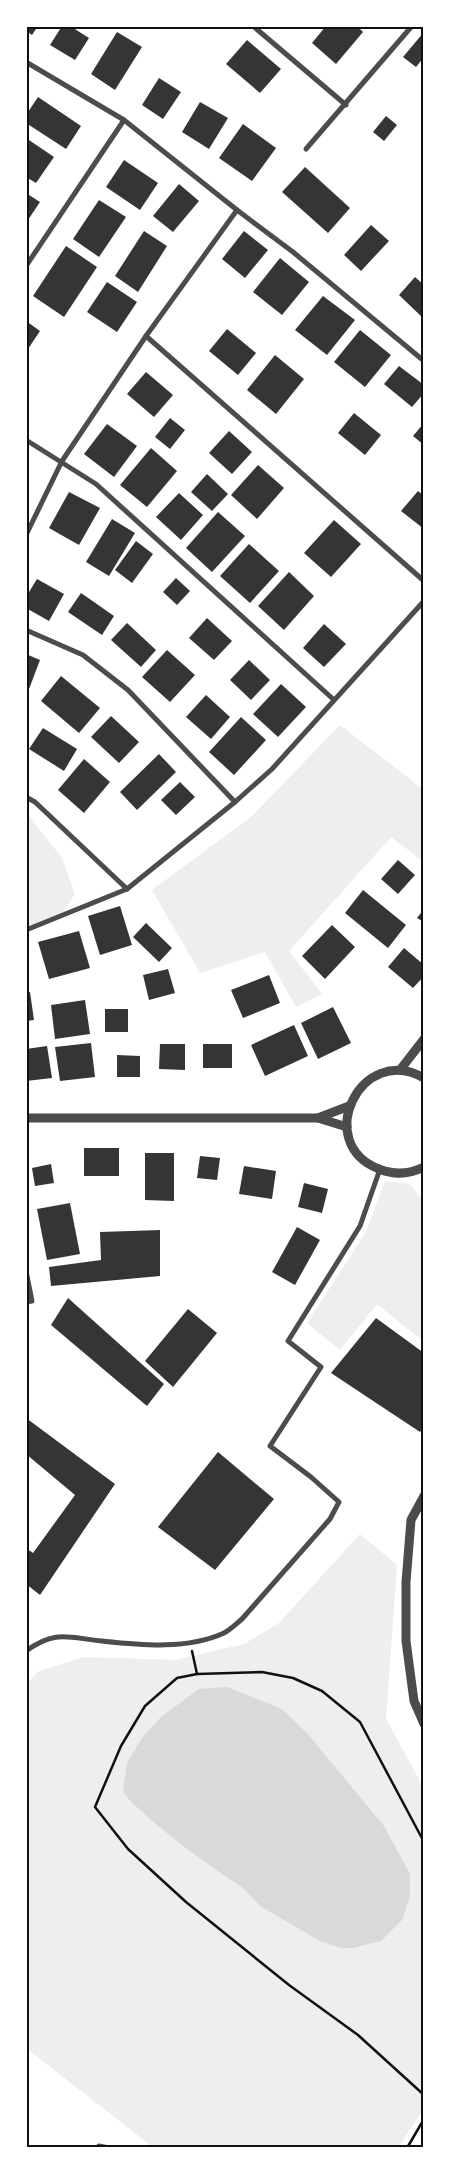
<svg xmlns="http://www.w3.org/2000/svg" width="450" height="2174" font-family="'Playfair Display',serif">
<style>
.green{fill:#eee}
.water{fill:#d9d9d9}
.building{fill:#353535}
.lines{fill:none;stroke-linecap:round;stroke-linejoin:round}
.path{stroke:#111;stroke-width:2.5}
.minor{stroke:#4c4c4c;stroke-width:5}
.tertiary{stroke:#4c4c4c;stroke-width:9}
.neatline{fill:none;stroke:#111;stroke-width:2}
</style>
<rect width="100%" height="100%" fill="#fff"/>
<!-- green -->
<g class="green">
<polygon points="340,725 424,790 424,862 391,837 289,951 322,994 296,1007 265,952 200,973 152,890 252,816"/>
<polygon points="26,812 62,858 75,894 60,916 26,930"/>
<polygon points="385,1181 410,1184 424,1201 424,1342 377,1304 340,1350 307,1323 366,1232"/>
<polygon points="360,1534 397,1565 386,1719 424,1788 424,2108 398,2148 154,2148 26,2048 26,1684 39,1671 84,1657 175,1660 244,1644 279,1623"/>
</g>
<!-- water -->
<polygon class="water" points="227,1687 282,1709 307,1733 384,1826 410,1874 410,1897 402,1920 381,1941 352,1948 340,1948 320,1941 260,1906 243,1888 192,1853 157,1825 130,1801 123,1791 127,1763 144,1735 162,1716 199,1689"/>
<!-- building -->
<g class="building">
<polygon points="26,26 38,26 32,35 26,31"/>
<polygon points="62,26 70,26 89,38 75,60 50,45"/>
<polygon points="326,26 357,26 363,32 336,64 312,43"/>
<polygon points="117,32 142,47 115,90 91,74"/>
<polygon points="424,32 424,57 416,67 403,57"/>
<polygon points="247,40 281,69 260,93 226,64"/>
<polygon points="159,78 181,92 163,119 142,105"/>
<polygon points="38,97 81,126 66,149 26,123 26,115"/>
<polygon points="200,102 228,118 209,149 182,132"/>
<polygon points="386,116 397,125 384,141 373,132"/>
<polygon points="243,124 276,148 252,181 219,158"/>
<polygon points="26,138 54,157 36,183 26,177"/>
<polygon points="124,160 158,183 140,210 106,187"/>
<polygon points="305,167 350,208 328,233 282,192"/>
<polygon points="179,184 199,201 173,232 153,216"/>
<polygon points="26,193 40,202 26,223"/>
<polygon points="99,200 126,217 99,257 73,239"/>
<polygon points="371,225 389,241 361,271 344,255"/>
<polygon points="144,231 167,246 138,292 115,276"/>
<polygon points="244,231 268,250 245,278 222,259"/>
<polygon points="66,246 97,267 64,317 33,296"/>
<polygon points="280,258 309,282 282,315 253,292"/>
<polygon points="415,277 424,285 424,319 399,295"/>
<polygon points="107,282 137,302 117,332 87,312"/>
<polygon points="323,296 355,320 327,355 295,330"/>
<polygon points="26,321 40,331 26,352"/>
<polygon points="227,329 256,353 238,375 209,351"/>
<polygon points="360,330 391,355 365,387 334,362"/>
<polygon points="275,355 304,379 276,414 247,390"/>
<polygon points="399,366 424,385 424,393 412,407 384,384"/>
<polygon points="146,372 173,395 154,417 127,394"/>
<polygon points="354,413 381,435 365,455 338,433"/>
<polygon points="170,418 185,430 170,449 155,437"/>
<polygon points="424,423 424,445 413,436"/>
<polygon points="107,424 137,446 114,477 84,454"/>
<polygon points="229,431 252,452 232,474 209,453"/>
<polygon points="151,448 177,471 147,507 120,485"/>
<polygon points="258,465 284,488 257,519 231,495"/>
<polygon points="207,474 228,494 212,511 191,492"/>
<polygon points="418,491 424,496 424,529 401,511"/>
<polygon points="69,492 100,508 79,545 49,528"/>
<polygon points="179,493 203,515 181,540 156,517"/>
<polygon points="218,512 245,536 212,572 186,548"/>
<polygon points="112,519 135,533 109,576 86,562"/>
<polygon points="334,520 361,544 331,577 304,553"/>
<polygon points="136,541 153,554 132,583 115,570"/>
<polygon points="249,544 279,571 250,603 220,576"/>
<polygon points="289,572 314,596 284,630 258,606"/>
<polygon points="176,578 190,591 177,605 163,592"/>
<polygon points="37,579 64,594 49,621 26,608 26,597"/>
<polygon points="81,593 114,616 102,635 68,612"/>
<polygon points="207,618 232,641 214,660 189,638"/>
<polygon points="127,623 156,650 141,667 111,640"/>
<polygon points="324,624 346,644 324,667 303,648"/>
<polygon points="167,650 195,675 170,702 142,677"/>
<polygon points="26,654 40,660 26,697"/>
<polygon points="249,660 270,680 251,700 230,680"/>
<polygon points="61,676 100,708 79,733 41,701"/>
<polygon points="281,684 306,707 278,737 253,714"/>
<polygon points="206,695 230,717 211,739 186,717"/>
<polygon points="111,716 139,742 119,763 91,737"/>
<polygon points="241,717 266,740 234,775 209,752"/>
<polygon points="43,728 77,749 64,771 29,749"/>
<polygon points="159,754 176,772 137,810 120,792"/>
<polygon points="84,759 110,782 84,813 58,790"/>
<polygon points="180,782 195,797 176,815 161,800"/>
<polygon points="398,860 415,875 398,894 381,879"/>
<polygon points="363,890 406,925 388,948 345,913"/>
<polygon points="120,906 132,945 100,955 88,916"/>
<polygon points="424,909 424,922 417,918"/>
<polygon points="146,923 172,948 159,962 133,937"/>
<polygon points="332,925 355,947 325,979 302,956"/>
<polygon points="79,931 90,968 49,979 38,942"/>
<polygon points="404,948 424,965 424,976 413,988 388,967"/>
<polygon points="168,969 175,993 149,1000 143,975"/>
<polygon points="269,975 280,1003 243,1018 231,990"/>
<polygon points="26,992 30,992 34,1020 26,1021"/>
<polygon points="85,1000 90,1034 55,1039 51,1005"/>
<polygon points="333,1007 351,1043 318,1059 301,1023"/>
<rect x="105" y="1009" width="23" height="23"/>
<polygon points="294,1025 308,1056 265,1076 251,1045"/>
<polygon points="91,1043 95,1077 60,1081 55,1047"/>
<polygon points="160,1044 185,1044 185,1070 159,1069"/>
<rect x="203" y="1044" width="29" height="24"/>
<polygon points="47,1046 52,1078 26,1081 26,1049"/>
<polygon points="117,1055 140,1056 140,1077 117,1077"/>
<rect x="84" y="1148" width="35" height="28"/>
<polygon points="145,1153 174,1153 174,1201 145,1200"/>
<polygon points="200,1156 220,1158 217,1180 197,1178"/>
<polygon points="51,1164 54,1183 35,1186 32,1168"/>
<polygon points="244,1166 276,1171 272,1199 239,1194"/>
<polygon points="304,1183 328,1189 322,1213 298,1207"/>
<polygon points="70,1203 80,1254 47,1260 37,1209"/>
<polygon points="297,1227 320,1240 295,1285 272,1272"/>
<polygon points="160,1230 160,1276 51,1286 49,1267 101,1260 100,1232"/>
<polygon points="68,1298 164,1384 147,1406 51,1325"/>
<polygon points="188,1309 217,1333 173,1387 145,1361"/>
<polygon points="376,1318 424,1353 424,1426 420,1432 331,1373"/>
<polygon points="26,1418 115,1484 40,1595 26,1584 26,1548 33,1553 75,1495 26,1454"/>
<polygon points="218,1452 274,1499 215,1570 158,1527"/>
</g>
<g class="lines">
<!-- path -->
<g class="path">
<polyline points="192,1651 197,1674"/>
<polyline points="424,1842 360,1722 322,1691 293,1678 262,1672 197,1674 177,1678 145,1706 121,1746 95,1807 128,1849 186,1902 289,1985 358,2035 424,2095"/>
<polyline points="407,2148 424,2119"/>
</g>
<!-- minor -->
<g class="minor">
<polyline points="253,26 346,105"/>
<polyline points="26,62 124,120 237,210 293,252 424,361"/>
<polyline points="306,149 412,26"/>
<polyline points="26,266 124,120"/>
<polyline points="146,336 424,581"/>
<polyline points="26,440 96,484 333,699"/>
<polyline points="26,535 62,461 146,336 237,210"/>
<polyline points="26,630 83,655 128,690 235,802"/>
<polyline points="26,797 35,802 127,889"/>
<polyline points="26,930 127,889 235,802 272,769 424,601"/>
<polyline points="26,1271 32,1301 26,1302"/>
<path d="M26 1651C56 1629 69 1638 102 1641 141 1645 187 1650 224 1633 230 1630 236 1624 242 1619L330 1519 339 1502 311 1477 270 1446 321 1367 288 1341 360 1226 380 1169"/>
<polyline points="96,2148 99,2146 109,2148"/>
</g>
<!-- tertiary -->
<g class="tertiary">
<polyline points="400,1070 424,1039"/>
<path d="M424 1078C361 1042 312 1143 379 1169 394 1175 410 1174 424 1167"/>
<polyline points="26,1118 318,1118 347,1127"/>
<polyline points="318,1118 349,1106"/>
<polyline points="424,1496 411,1520 406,1582 406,1641 414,1701 424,1724"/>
</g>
</g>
<!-- border -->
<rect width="450" height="2174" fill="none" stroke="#ffffff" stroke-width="55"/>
<rect x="28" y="28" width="394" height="2118" class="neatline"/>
</svg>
